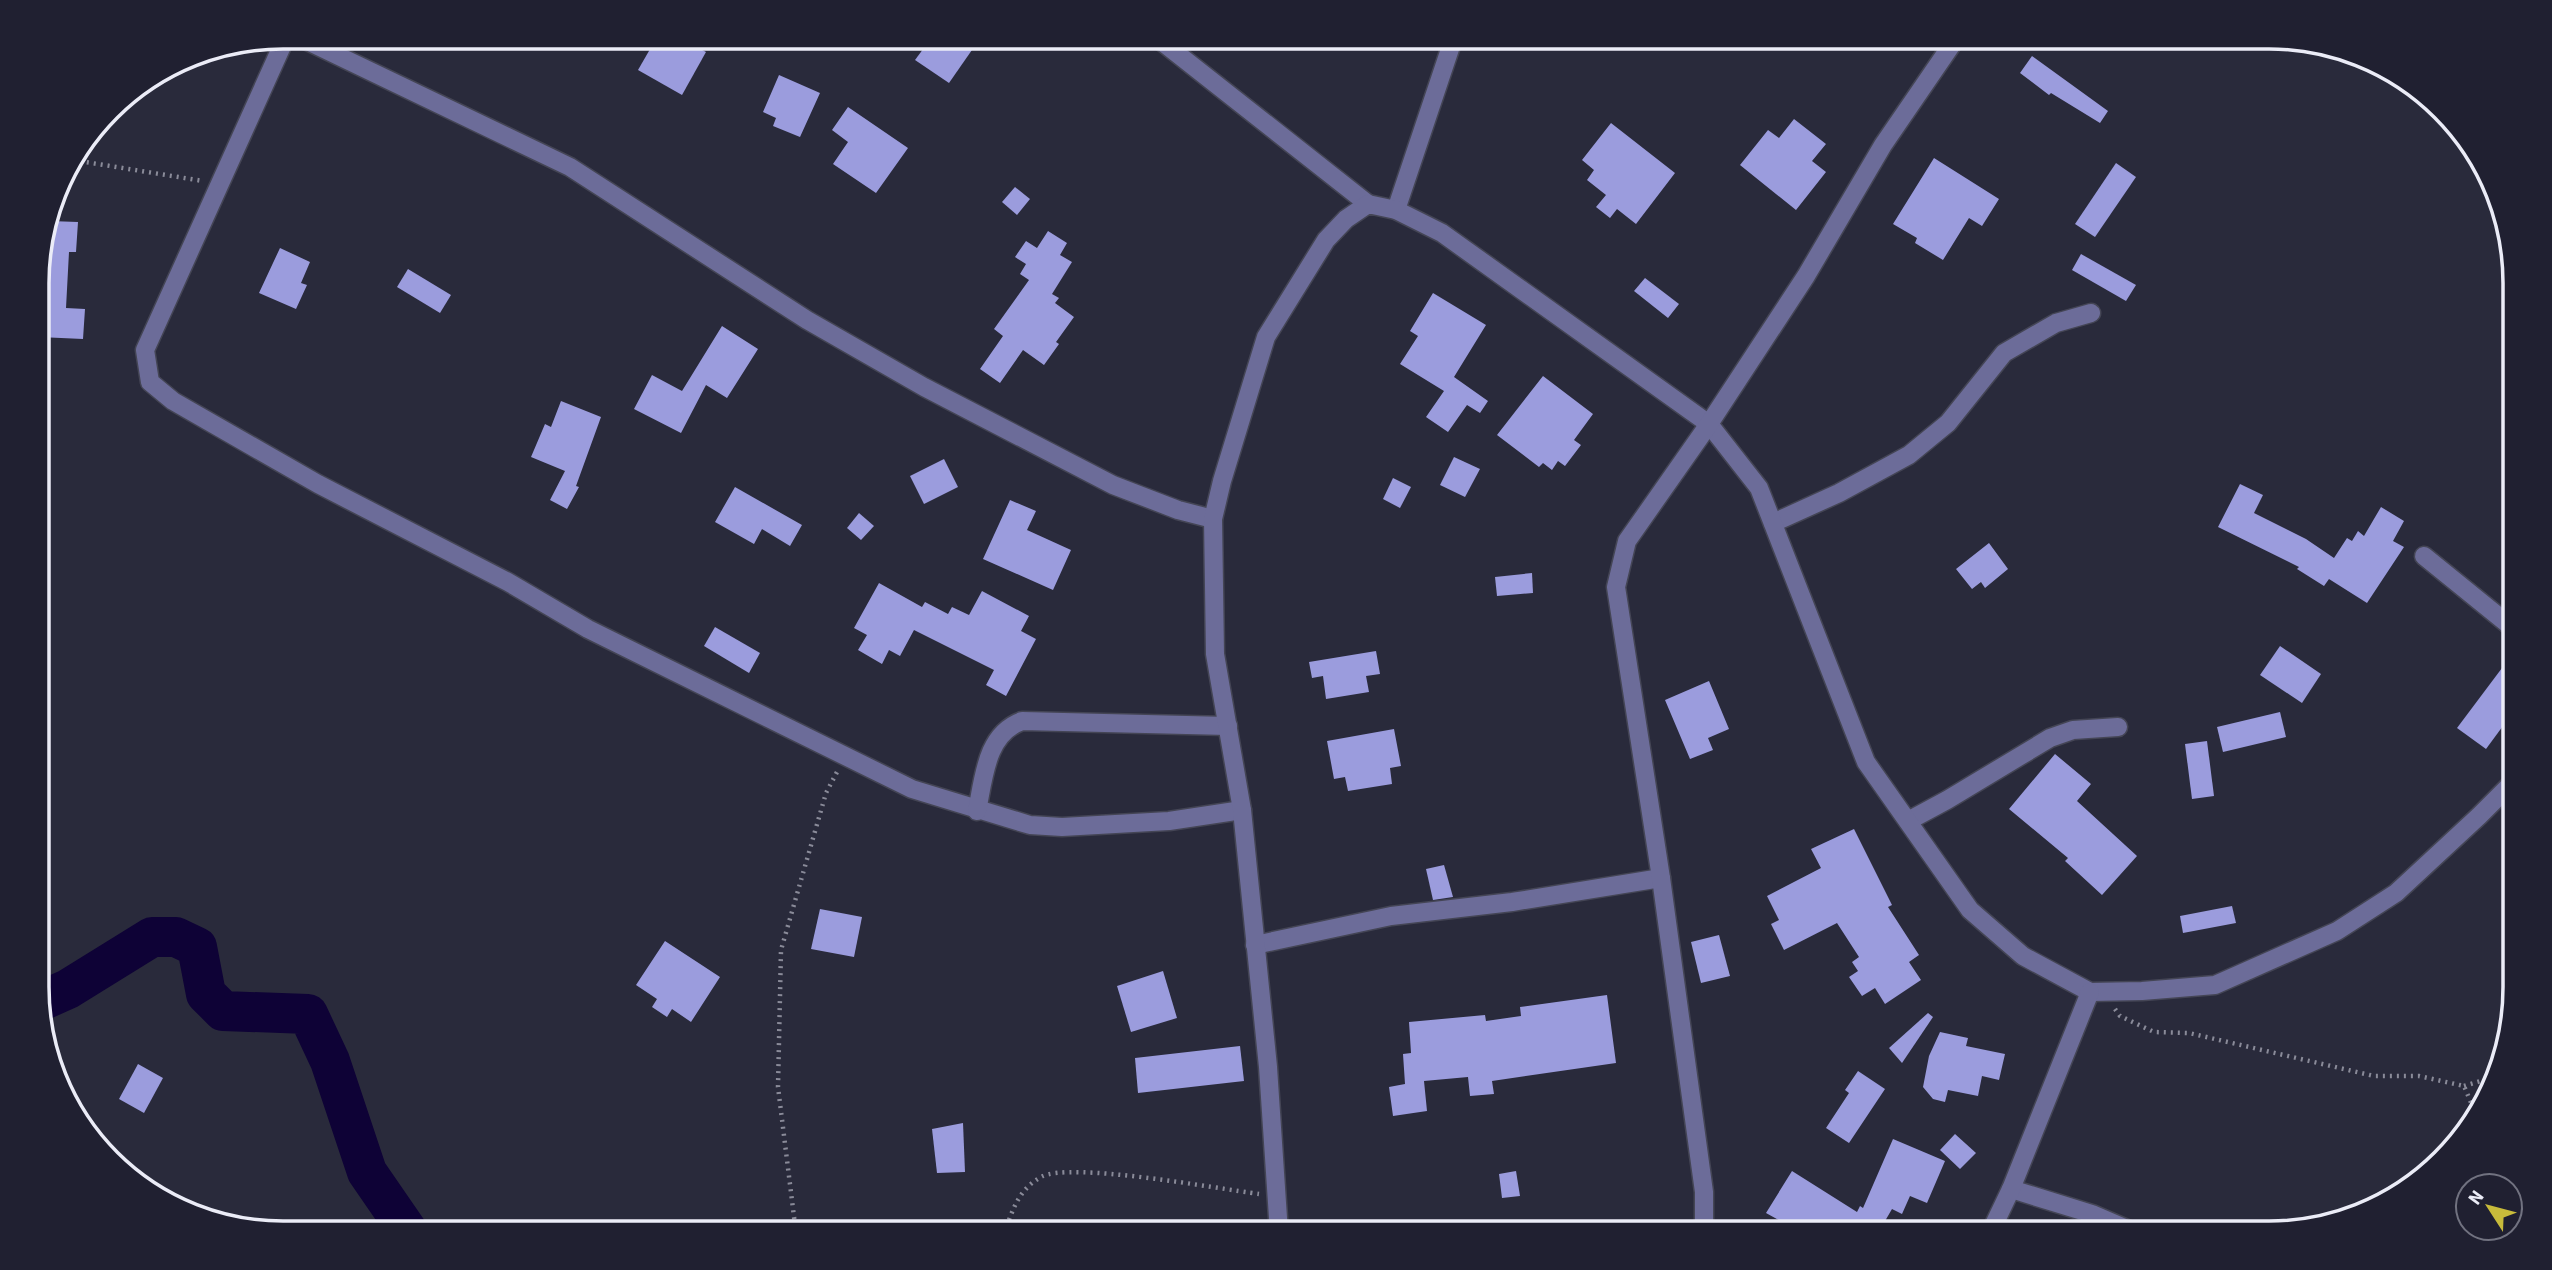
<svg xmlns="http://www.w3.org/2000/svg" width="2552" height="1270" font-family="'Source Sans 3',sans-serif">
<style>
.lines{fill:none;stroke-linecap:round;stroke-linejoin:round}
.river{stroke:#0e0236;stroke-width:40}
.building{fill:#9b9cdd}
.minor-casing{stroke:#444555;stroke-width:21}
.path{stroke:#8a8b99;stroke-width:4.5;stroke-dasharray:2 5;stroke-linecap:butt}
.minor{stroke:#6c6c99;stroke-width:18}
.rim{fill:none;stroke:#ebecf7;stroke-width:3.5}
</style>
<rect width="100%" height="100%" fill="#292a3b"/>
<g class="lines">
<!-- river -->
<polyline class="river" points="39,1002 68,989 152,937 176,937 197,947 206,994 223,1011 308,1014 330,1061 367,1172 409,1233"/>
</g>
<!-- building -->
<g class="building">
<polygon points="657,37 678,37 706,52 682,95 638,70"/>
<polygon points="932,37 981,37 949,83 915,60"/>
<polygon points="2032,56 2108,111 2100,123 2051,93 2049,95 2020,73"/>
<polygon points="779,75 820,93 800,137 773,126 776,118 763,112"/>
<polygon points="848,107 908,148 876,193 833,164 848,142 832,130"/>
<polygon points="1794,119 1826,144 1812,161 1826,172 1796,210 1740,165 1768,130 1779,138"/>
<polygon points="1611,123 1675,173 1636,224 1617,209 1610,218 1596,207 1606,195 1587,180 1594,170 1582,160"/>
<polygon points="1934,158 1999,199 1982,226 1969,218 1943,260 1915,243 1917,238 1893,224"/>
<polygon points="2116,163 2136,177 2095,237 2075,224"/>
<polygon points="1015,187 1030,199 1017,215 1002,202"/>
<polygon points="50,221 78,222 76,252 69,252 66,308 85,309 83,339 39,337 42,279 37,279 37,267"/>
<polygon points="1048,231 1067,243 1060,255 1072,262 1052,294 1059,298 1055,303 1074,317 1056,342 1059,344 1044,365 1023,350 1000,383 980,369 1003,336 994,329 1029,280 1020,274 1026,264 1015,257 1026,241 1037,248"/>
<polygon points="280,248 310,262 301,283 307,285 296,309 259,293"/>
<polygon points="2081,254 2136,285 2126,301 2072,270"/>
<polygon points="408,269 451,295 440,313 397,287"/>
<polygon points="1645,278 1679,304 1668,318 1634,291"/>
<polygon points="1433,293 1486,325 1454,377 1488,401 1480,413 1467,405 1448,432 1426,417 1444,391 1400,364 1418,336 1410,331"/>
<polygon points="722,326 758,349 727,398 706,385 681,433 634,409 652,375 682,391"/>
<polygon points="1543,376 1593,414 1574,440 1581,445 1565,466 1558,461 1552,470 1543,463 1539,467 1497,435"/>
<polygon points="561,401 601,417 576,486 579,487 567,509 550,500 565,471 531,457 545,424 551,427"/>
<polygon points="1454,457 1480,469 1465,497 1440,485"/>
<polygon points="944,459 958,487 924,504 910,476"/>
<polygon points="1393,478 1411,487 1400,508 1383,499"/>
<polygon points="2240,484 2263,495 2254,513 2306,539 2334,558 2347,538 2352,541 2358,531 2364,536 2381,507 2404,521 2393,541 2404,547 2367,603 2329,579 2324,586 2297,569 2299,567 2218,527"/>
<polygon points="735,487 802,525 790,546 762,529 754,544 715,522"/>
<polygon points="1010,500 1036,511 1027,530 1071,550 1053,590 983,559"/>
<polygon points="859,513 874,526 861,540 847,528"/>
<polygon points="1989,543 2008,569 1985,588 1981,582 1972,589 1956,569"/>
<polygon points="1532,573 1533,593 1497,596 1495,577"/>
<polygon points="879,583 922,607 925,602 948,614 952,607 969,615 982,591 1029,616 1021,631 1036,639 1006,696 986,685 994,670 914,630 900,656 889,650 882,664 858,650 867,635 854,628"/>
<polygon points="715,627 760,653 749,673 704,646"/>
<polygon points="2280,646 2321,674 2302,703 2260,675"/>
<polygon points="1376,651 1380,674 1366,676 1369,692 1326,699 1323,676 1312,678 1309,662"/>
<polygon points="2514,652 2514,711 2486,749 2457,728"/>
<polygon points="1709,681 1729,729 1708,738 1713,750 1690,759 1665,700"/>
<polygon points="2280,712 2286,737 2223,752 2217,727"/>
<polygon points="1394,729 1401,766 1390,768 1392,784 1348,791 1345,777 1334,779 1327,741"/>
<polygon points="2207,741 2214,796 2192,799 2185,744"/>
<polygon points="2055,754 2091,784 2077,801 2137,856 2102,895 2065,861 2068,858 2009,809"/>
<polygon points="1854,829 1892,905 1888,907 1919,955 1909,962 1921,980 1885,1004 1875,988 1862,996 1849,977 1858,971 1852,962 1859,957 1837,923 1784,950 1771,924 1779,920 1767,896 1821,868 1811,849"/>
<polygon points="1444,865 1453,897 1433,900 1426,869"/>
<polygon points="2232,906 2236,923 2183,933 2180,916"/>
<polygon points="820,909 862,917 854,957 811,949"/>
<polygon points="1719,935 1730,976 1701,983 1691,942"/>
<polygon points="665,941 720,977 691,1022 672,1009 667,1017 652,1007 657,999 636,985"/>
<polygon points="1163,971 1177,1018 1131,1032 1117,986"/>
<polygon points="1607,995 1616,1063 1492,1081 1494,1094 1470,1096 1468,1077 1424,1081 1427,1111 1393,1116 1389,1087 1405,1084 1403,1054 1411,1053 1409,1022 1485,1015 1486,1021 1521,1016 1520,1007"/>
<polygon points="1928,1013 1933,1017 1902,1063 1889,1048"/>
<polygon points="1940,1032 1968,1038 1966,1046 2005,1054 1999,1080 1982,1076 1978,1096 1948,1090 1945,1102 1933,1099 1923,1087 1929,1056"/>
<polygon points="1240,1046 1244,1081 1138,1093 1135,1058"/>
<polygon points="138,1064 163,1078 144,1113 119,1099"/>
<polygon points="1858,1071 1885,1089 1849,1143 1826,1128 1849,1093 1845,1090"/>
<polygon points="963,1123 965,1172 937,1173 932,1129"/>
<polygon points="1955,1134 1976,1153 1960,1169 1940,1150"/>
<polygon points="1893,1139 1945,1161 1927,1203 1910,1196 1902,1214 1892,1209 1878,1233 1850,1233 1829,1221 1824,1233 1802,1233 1766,1213 1792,1171 1857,1212 1860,1206 1863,1208"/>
<polygon points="1516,1171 1520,1196 1502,1198 1499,1174"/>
</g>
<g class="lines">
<!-- minor casing -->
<g class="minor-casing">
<g id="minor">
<polyline points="286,37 145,350 150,382 173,401 318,484 508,582 588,629 912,789 1030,825 1062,827 1169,821 1242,810"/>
<polyline points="299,37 570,167 807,320 924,387 1113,485 1178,510 1213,519"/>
<polyline points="1156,37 1368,204"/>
<polyline points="1396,210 1454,37"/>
<polyline points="1773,523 1839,493 1909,455 1948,423 2004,353 2056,323 2091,313"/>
<polyline points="2424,556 2514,629"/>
<path d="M977 811C984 777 986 734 1022 721L1228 726"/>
<polyline points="1908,821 1947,800 2050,738 2073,730 2118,727"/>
<polyline points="1255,945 1391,916 1512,902 1661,878"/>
<polyline points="2011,1189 2092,1214 2136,1233"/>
<polyline points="1279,1233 1268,1067 1242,810 1215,654 1213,519 1222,481 1266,337 1326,240 1346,219 1368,204 1396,210 1442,233 1709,424 1759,488 1866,762 1970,910 2023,956 2090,992 2142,991 2215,985 2337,931 2396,893 2479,816 2515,780"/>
<polyline points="1704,1233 1704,1192 1661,878 1616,587 1627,541 1709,424 1806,276 1883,145 1957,37"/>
<polyline points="1990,1233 2011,1189 2090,992"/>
</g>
</g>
<!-- path -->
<g class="path">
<polyline points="73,160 203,181"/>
<polyline points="2115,1009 2120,1016 2154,1032 2189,1033 2374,1076 2419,1076 2464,1086 2475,1112"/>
<polyline points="2464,1086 2494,1077"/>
<polyline points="796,1233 778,1087 781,950 826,793 837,772"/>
<path d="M1004 1233C1013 1210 1018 1190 1041 1177 1068 1161 1220 1189 1259 1194"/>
</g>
<!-- minor -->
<use href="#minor" class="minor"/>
</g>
<!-- crop -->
<path d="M0 0H2552V1270H0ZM283 49H2269A234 234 0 0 1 2503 283V987A234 234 0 0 1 2269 1221H283A234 234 0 0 1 49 987V283A234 234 0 0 1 283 49Z" fill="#202031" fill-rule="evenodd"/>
<path class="rim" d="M283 49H2269A234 234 0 0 1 2503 283V987A234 234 0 0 1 2269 1221H283A234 234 0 0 1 49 987V283A234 234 0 0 1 283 49Z"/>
<!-- north arrow -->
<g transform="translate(2489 1207) rotate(306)"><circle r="33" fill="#202031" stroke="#717280" stroke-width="2"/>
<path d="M0-5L12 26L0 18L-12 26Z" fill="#c8bb3b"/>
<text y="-10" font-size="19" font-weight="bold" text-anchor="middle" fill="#ebecf7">N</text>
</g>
</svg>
